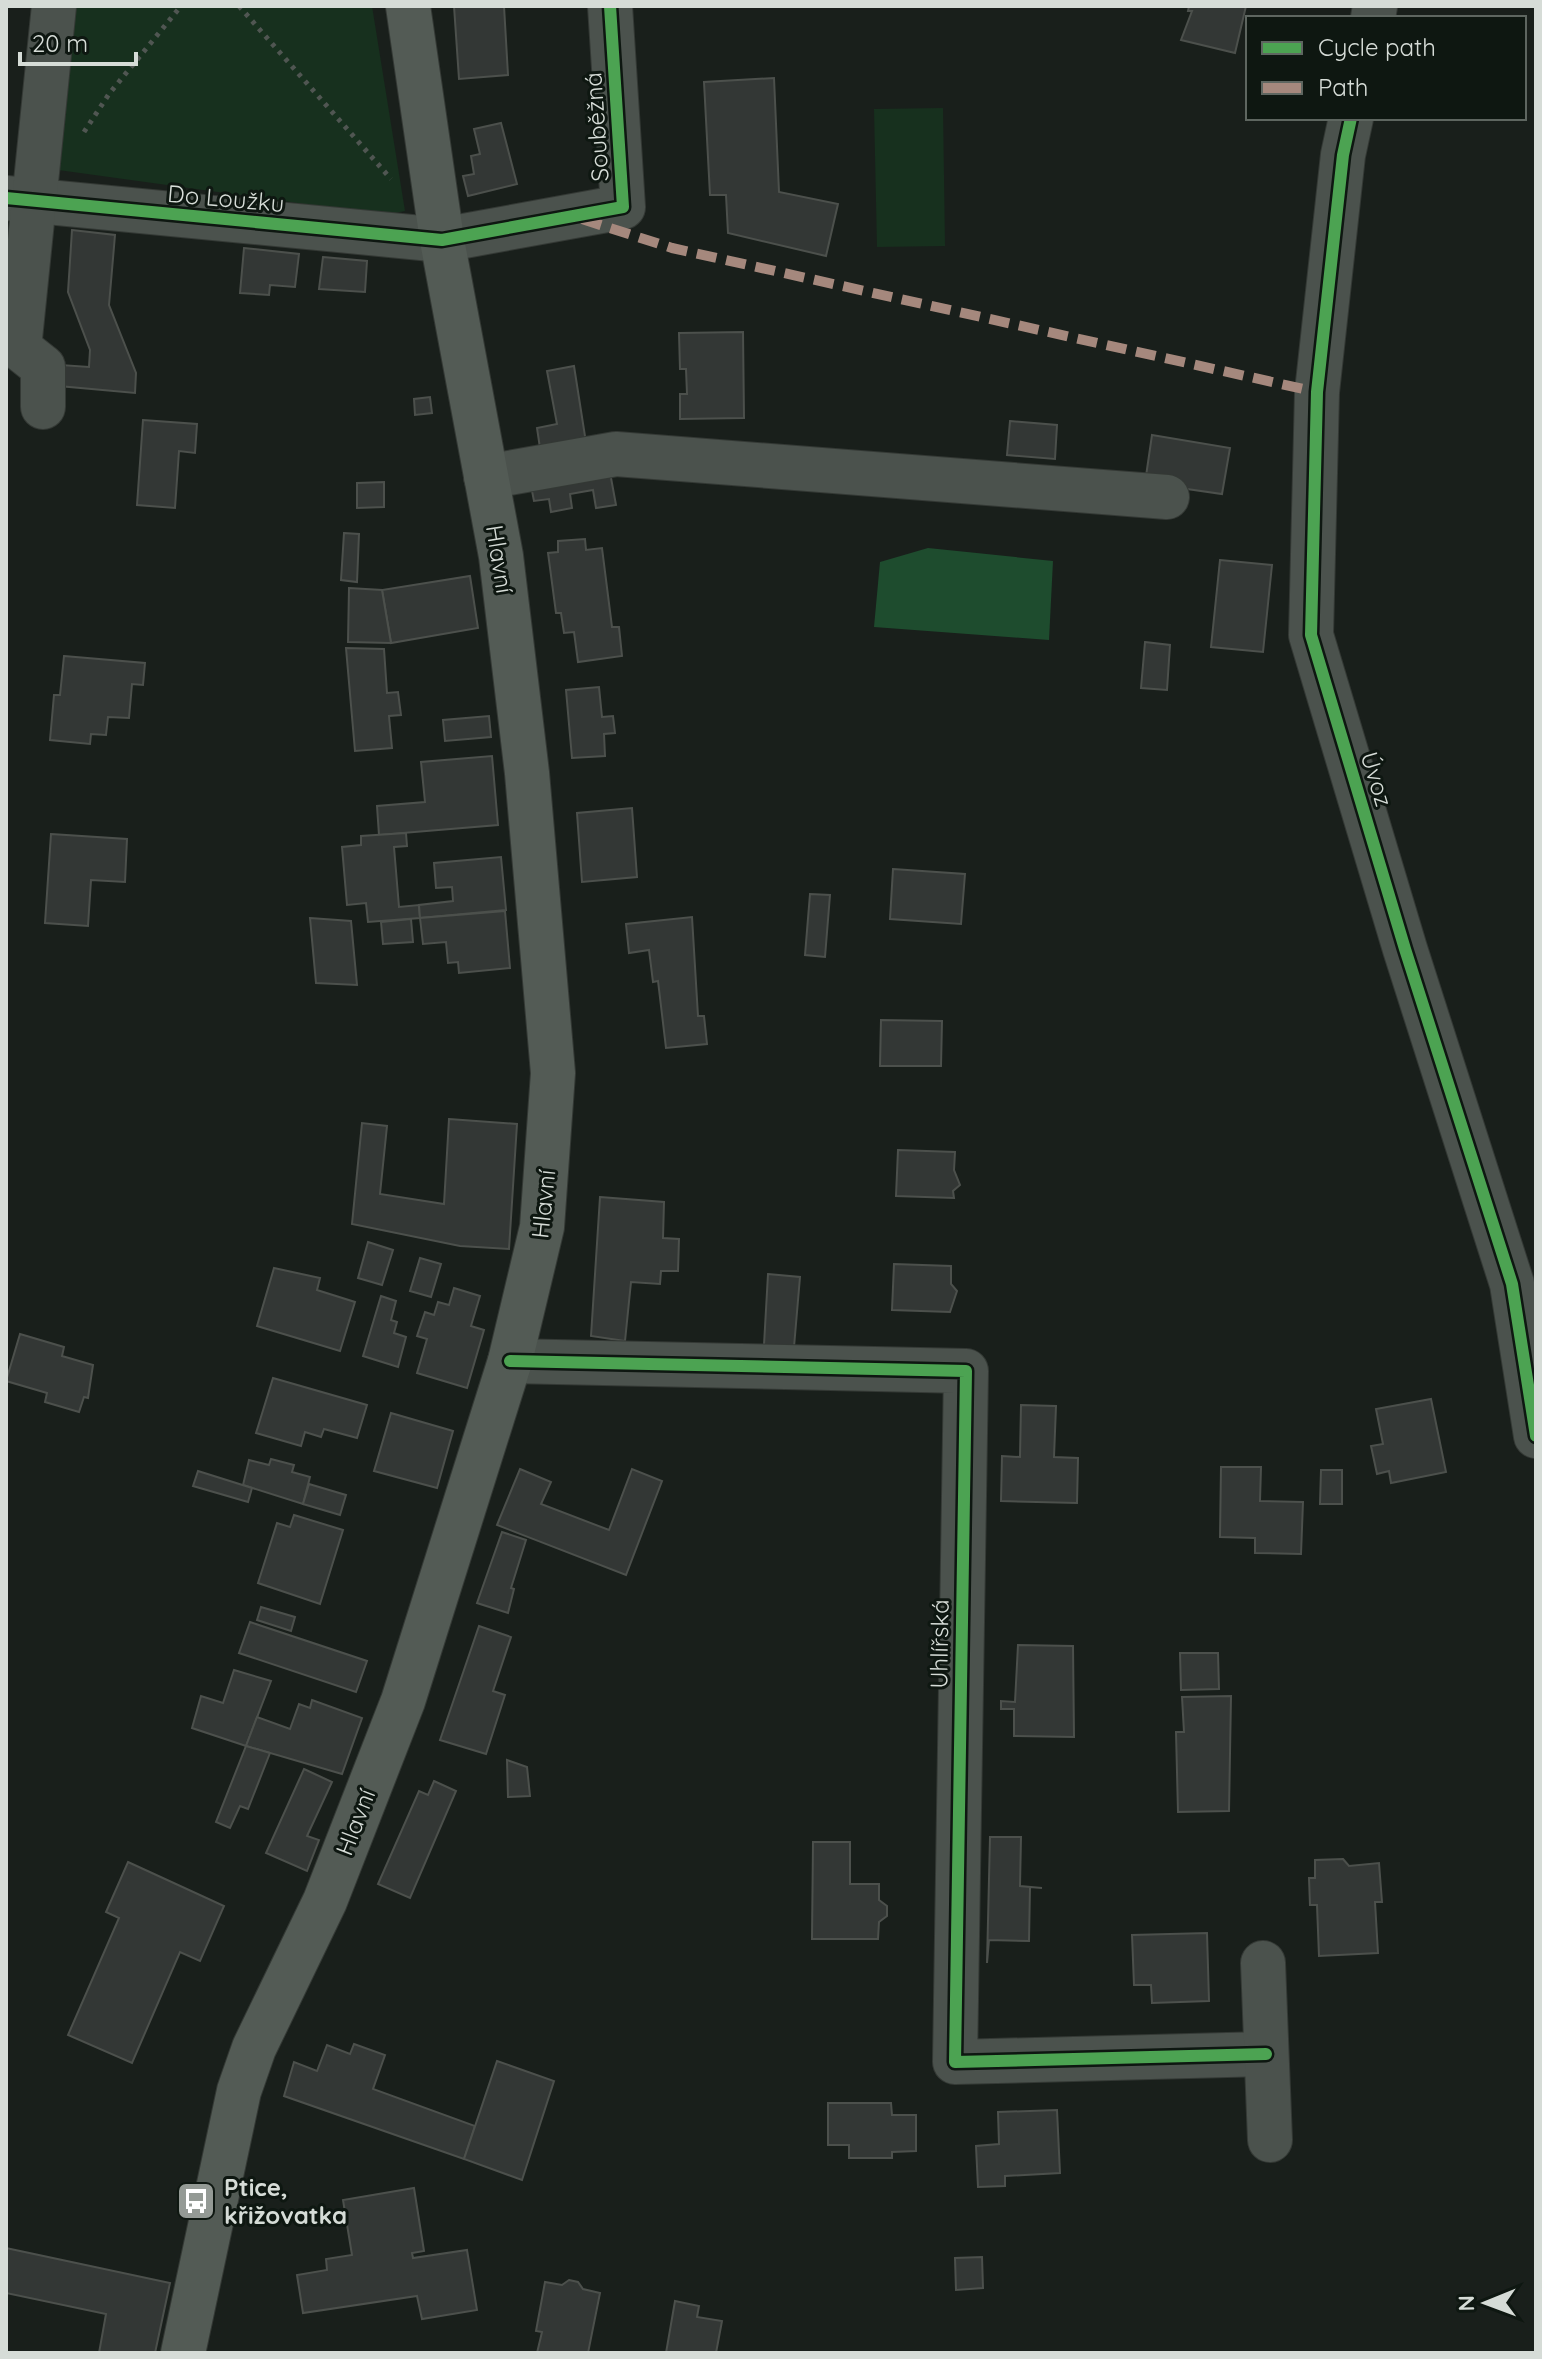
<svg xmlns="http://www.w3.org/2000/svg" width="1542" height="2359" font-family="Quicksand,sans-serif">
<style>
.green{fill:#17301e}
.water{fill:#1e4c2e}
.building{fill:#333735;stroke:#4c504c;stroke-width:2}
.lines{fill:none;stroke-linecap:round;stroke-linejoin:round}
.minor-casing{stroke:#343935;stroke-width:46}
.major-casing{stroke:#343935;stroke-width:46}
.path{stroke:#505652;stroke-width:5;stroke-dasharray:4 6;stroke-linecap:butt}
.minor{stroke:#4b524d;stroke-width:44}
.major{stroke:#535b55;stroke-width:44}
.quiet{stroke:#a5887d;stroke-width:10;stroke-dasharray:20 10;stroke-linecap:butt}
.cycleway-casing{stroke:#0e1711;stroke-width:17}
.cycleway{stroke:#4ca352;stroke-width:12}
.labels{text-anchor:middle;dominant-baseline:central;stroke-width:6;stroke-linejoin:round;paint-order:stroke}
.street-label{font-size:24px;fill:#d6dcd7;stroke:#0e1711}
.poi-label{font-size:24px;font-weight:bold;fill:#d6dcd7;stroke:#0e1711;text-anchor:start}
</style>
<rect width="100%" height="100%" fill="#191f1b"/>
<!-- green -->
<g class="green">
<polygon points="67,6 372,6 405,211 385,215 51,169"/>
<polygon points="943,108 945,246 877,247 874,109"/>
</g>
<!-- water -->
<polygon class="water" points="928,548 1053,561 1049,640 874,627 880,562"/>
<!-- building -->
<g class="building">
<polygon points="454,6 504,6 508,75 459,79"/>
<polygon points="1189,6 1246,6 1235,53 1181,40 1192,11 1188,11"/>
<polygon points="774,78 779,192 838,204 826,256 728,233 726,195 710,195 704,82"/>
<polygon points="501,123 517,184 468,196 463,176 474,174 471,156 480,154 474,129"/>
<polygon points="72,230 115,235 109,305 136,373 135,393 59,386 61,365 89,367 90,350 68,292"/>
<polygon points="244,248 299,254 295,287 270,285 269,295 240,293"/>
<polygon points="323,257 367,261 365,292 319,289"/>
<polygon points="743,332 744,418 680,419 680,394 687,394 686,369 680,369 679,333"/>
<polygon points="574,366 587,449 541,455 537,428 557,424 547,371"/>
<polygon points="430,397 432,413 415,415 414,399"/>
<polygon points="143,420 197,424 195,453 179,451 175,508 137,505"/>
<polygon points="1010,421 1057,425 1055,459 1007,455"/>
<polygon points="1152,435 1230,448 1222,494 1145,483"/>
<polygon points="609,467 616,505 596,508 593,490 570,494 572,508 551,512 549,499 534,501 530,481"/>
<polygon points="384,482 384,507 357,508 357,483"/>
<polygon points="344,533 359,534 357,582 341,580"/>
<polygon points="585,539 586,550 602,548 612,627 619,627 622,656 578,662 574,632 564,633 561,613 556,613 548,553 558,552 558,541"/>
<polygon points="1220,560 1272,565 1263,652 1211,647"/>
<polygon points="470,576 478,628 391,643 382,590"/>
<polygon points="349,588 382,590 391,643 348,642"/>
<polygon points="1145,642 1170,645 1167,690 1141,688"/>
<polygon points="346,648 384,649 387,693 398,692 401,715 389,716 392,748 355,751"/>
<polygon points="64,656 145,663 143,685 132,684 129,718 108,717 106,735 91,734 90,744 50,740 54,695 60,695"/>
<polygon points="599,687 602,717 613,716 615,733 604,734 605,756 572,758 566,690"/>
<polygon points="489,716 491,737 445,741 443,720"/>
<polygon points="492,756 498,825 379,835 377,806 425,802 421,762"/>
<polygon points="632,808 637,877 582,882 577,813"/>
<polygon points="406,833 407,846 394,847 399,907 419,905 420,918 368,922 366,903 347,905 342,847 361,845 361,836"/>
<polygon points="51,834 127,839 125,882 91,880 88,926 45,923"/>
<polygon points="501,857 506,910 420,918 419,905 453,901 452,887 436,888 434,863"/>
<polygon points="893,869 965,874 961,924 890,919"/>
<polygon points="810,894 830,895 825,957 805,955"/>
<polygon points="505,911 510,968 459,973 458,962 448,963 446,942 423,944 420,918"/>
<polygon points="692,917 698,1016 704,1016 707,1044 666,1048 658,981 653,982 649,950 629,953 626,924"/>
<polygon points="310,918 351,921 357,985 316,983"/>
<polygon points="411,919 413,942 383,944 381,922"/>
<polygon points="881,1020 942,1021 941,1066 880,1066"/>
<polygon points="449,1119 517,1124 509,1249 460,1246 352,1224 362,1123 387,1126 380,1194 444,1204"/>
<polygon points="898,1150 955,1152 954,1170 960,1185 953,1191 954,1198 896,1196"/>
<polygon points="600,1197 664,1202 663,1238 679,1239 678,1271 661,1271 660,1284 631,1282 625,1341 591,1336"/>
<polygon points="368,1242 393,1250 382,1285 358,1278"/>
<polygon points="420,1258 441,1264 431,1297 410,1291"/>
<polygon points="894,1264 951,1266 951,1284 957,1291 950,1312 892,1310"/>
<polygon points="274,1268 320,1278 317,1290 355,1302 340,1351 257,1326"/>
<polygon points="768,1274 800,1277 794,1347 764,1345"/>
<polygon points="454,1288 480,1296 471,1326 484,1330 467,1388 417,1373 427,1339 417,1336 425,1312 434,1315 438,1302 449,1305"/>
<polygon points="381,1296 396,1301 391,1320 397,1322 394,1333 406,1337 398,1367 363,1356"/>
<polygon points="20,1334 64,1347 62,1356 93,1365 88,1398 84,1397 79,1412 45,1402 47,1393 6,1381"/>
<polygon points="273,1378 367,1405 357,1438 324,1429 321,1437 305,1432 301,1446 256,1433"/>
<polygon points="1431,1399 1446,1472 1391,1483 1389,1471 1377,1474 1371,1446 1383,1444 1376,1409"/>
<polygon points="1021,1405 1056,1406 1054,1457 1078,1458 1077,1503 1001,1501 1002,1456 1020,1457"/>
<polygon points="391,1413 453,1431 437,1488 374,1471"/>
<polygon points="271,1459 294,1465 292,1472 310,1477 303,1504 243,1485 249,1460 269,1465"/>
<polygon points="1221,1467 1261,1467 1260,1501 1303,1502 1301,1554 1255,1553 1255,1538 1220,1537"/>
<polygon points="520,1469 551,1482 541,1504 609,1530 632,1469 662,1481 626,1575 497,1525"/>
<polygon points="1321,1470 1342,1470 1342,1504 1320,1504"/>
<polygon points="198,1471 252,1488 248,1502 193,1486"/>
<polygon points="309,1484 346,1495 340,1515 303,1504"/>
<polygon points="294,1515 343,1530 320,1604 258,1583 277,1523 290,1527"/>
<polygon points="502,1532 526,1540 511,1588 514,1589 508,1613 477,1603"/>
<polygon points="261,1607 295,1617 291,1631 257,1620"/>
<polygon points="250,1622 367,1661 356,1692 239,1653"/>
<polygon points="479,1626 511,1637 493,1691 505,1695 486,1754 440,1740"/>
<polygon points="1018,1645 1073,1646 1074,1737 1014,1736 1014,1709 1001,1709 1001,1701 1015,1702"/>
<polygon points="1180,1653 1218,1653 1219,1689 1181,1690"/>
<polygon points="234,1670 271,1681 246,1746 192,1728 201,1696 223,1703"/>
<polygon points="1231,1696 1229,1811 1178,1812 1176,1732 1184,1732 1182,1697"/>
<polygon points="312,1700 362,1718 342,1774 246,1746 257,1717 290,1729 299,1704 310,1708"/>
<polygon points="246,1746 270,1753 248,1809 240,1806 230,1828 216,1822"/>
<polygon points="507,1760 527,1767 530,1796 508,1797"/>
<polygon points="304,1769 332,1782 307,1836 319,1840 307,1871 266,1853"/>
<polygon points="434,1781 456,1791 410,1898 378,1884 419,1791 428,1795"/>
<polygon points="990,1837 1021,1837 1020,1886 1042,1888 1030,1887 1029,1941 989,1940 987,1963"/>
<polygon points="813,1842 850,1842 850,1884 879,1884 879,1900 887,1906 887,1916 879,1922 878,1939 812,1939"/>
<polygon points="1343,1859 1349,1866 1379,1863 1382,1902 1375,1902 1378,1953 1319,1956 1317,1905 1310,1905 1309,1878 1315,1878 1315,1860"/>
<polygon points="128,1862 224,1906 200,1961 180,1952 132,2063 68,2035 119,1918 106,1912"/>
<polygon points="1207,1933 1209,2001 1152,2003 1151,1985 1134,1985 1132,1935"/>
<polygon points="354,2044 385,2055 373,2089 475,2126 464,2159 284,2096 294,2062 317,2071 327,2045 350,2054"/>
<polygon points="497,2061 554,2081 522,2180 464,2159"/>
<polygon points="828,2103 891,2103 892,2115 916,2115 916,2151 892,2152 892,2158 849,2158 849,2145 828,2145"/>
<polygon points="1057,2110 1060,2173 1005,2176 1005,2186 978,2187 976,2146 999,2144 998,2112"/>
<polygon points="414,2188 424,2251 412,2253 413,2258 467,2250 477,2310 422,2319 417,2296 303,2313 297,2275 327,2270 326,2259 352,2255 343,2200"/>
<polygon points="6,2248 170,2283 155,2353 99,2353 106,2314 6,2293"/>
<polygon points="982,2257 983,2288 956,2290 955,2258"/>
<polygon points="569,2280 578,2282 583,2289 600,2293 588,2353 537,2353 542,2332 536,2331 545,2282 562,2285"/>
<polygon points="675,2301 699,2306 697,2317 722,2321 716,2353 666,2353"/>
</g>
<g class="lines">
<!-- minor casing -->
<g class="minor-casing">
<g id="minor">
<polyline points="1373,18 1375,6"/>
<polyline points="1351,118 1343,155 1317,392 1311,635 1405,949 1512,1284 1536,1436"/>
<polyline points="6,198 442,240 623,207 610,6"/>
<polyline points="43,407 43,367 19,348 54,6"/>
<polyline points="486,477 616,454 1167,497"/>
<polyline points="510,1361 966,1371 955,2062 1266,2054"/>
<polyline points="1263,1963 1270,2140"/>
</g>
</g>
<!-- major casing -->
<g class="major-casing">
<polyline id="major" points="183,2353 239,2091 254,2048 325,1901 403,1701 510,1361 542,1227 553,1073 527,773 501,556 442,240 408,6"/>
</g>
<!-- path -->
<g class="path">
<polyline points="239,6 391,179"/>
<polyline points="84,132 109,94 181,6"/>
</g>
<!-- minor -->
<use href="#minor" class="minor"/>
<!-- major -->
<use href="#major" class="major"/>
<!-- quiet -->
<polyline class="quiet" points="582,219 672,248 1317,392"/>
<!-- cycleway casing -->
<g class="cycleway-casing">
<g id="cycleway">
<polyline points="1351,118 1343,155 1317,392 1311,635 1405,949 1512,1284 1536,1436"/>
<polyline points="6,198 442,240 623,207 610,6"/>
<polyline points="510,1361 966,1371 955,2062 1266,2054"/>
</g>
</g>
<!-- cycleway -->
<use href="#cycleway" class="cycleway"/>
</g>
<!-- icons -->
<defs>
<g id="bus-square" transform="scale(2)"><rect x="-9" y="-9" width="18" height="18" rx="4" fill="#949a95" stroke="#0e1711"/><path d="M-5-6H5V4H4V6H2V4H-2V6H-4V4H-5ZM-3.5-4V0h7V-4ZM-3.5 1.2v1.5H-2V1.2ZM2 1.2v1.5H3.5V1.2Z" fill="#fff"/></g>
</defs>
<g fill-rule="evenodd">
<use href="#bus-square" x="196" y="2201"/>
</g>
<g class="labels">
<!-- street labels -->
<g class="street-label">
<text transform="translate(596 127) rotate(-94)">Souběžná</text>
<text transform="translate(226 198) rotate(5)">Do Loužku</text>
<text transform="translate(500 559) rotate(81)">Hlavní</text>
<text transform="translate(1377 779) rotate(73)">Úvoz</text>
<text transform="translate(543 1204) rotate(-84)">Hlavní</text>
<text transform="translate(939 1644) rotate(-89)">Uhlířská</text>
<text transform="translate(355 1822) rotate(-69)">Hlavní</text>
</g>
<!-- poi labels -->
<g class="poi-label">
<text x="224" y="2187">Ptice,<tspan x="224" dy="28">křižovatka</tspan></text>
</g>
</g>
<!-- border -->
<rect width="1542" height="2359" fill="none" stroke="#d6dcd7" stroke-width="16"/>
<!-- legend -->
<rect x="1246" y="16" width="280" height="104" fill="#0e1711" stroke="#5e6660" stroke-width="2"/>
<rect x="1262" y="42" width="40" height="12" fill="#4ca352" stroke="#5e6660" stroke-width="2"/>
<text x="1318" y="56" font-size="24" fill="#d6dcd7">Cycle path</text>
<rect x="1262" y="82" width="40" height="12" fill="#a5887d" stroke="#5e6660" stroke-width="2"/>
<text x="1318" y="96" font-size="24" fill="#d6dcd7">Path</text>
<!-- north arrow -->
<g transform="translate(1486 2303) rotate(269)" stroke="#0e1711" stroke-width="6" paint-order="stroke">
<path d="M0-6L14 30L0 20L-14 30Z" fill="#d6dcd7"/>
<text y="-12" font-size="22" font-weight="bold" text-anchor="middle" fill="#d6dcd7">N</text>
</g>
<!-- scale -->
<path d="M20 52v12h116v-12" fill="none" stroke="#d6dcd7" stroke-width="4"/>
<text x="32" y="52" font-size="24" fill="#d6dcd7" stroke="#0e1711" stroke-width="6" paint-order="stroke">20 m</text>
</svg>
